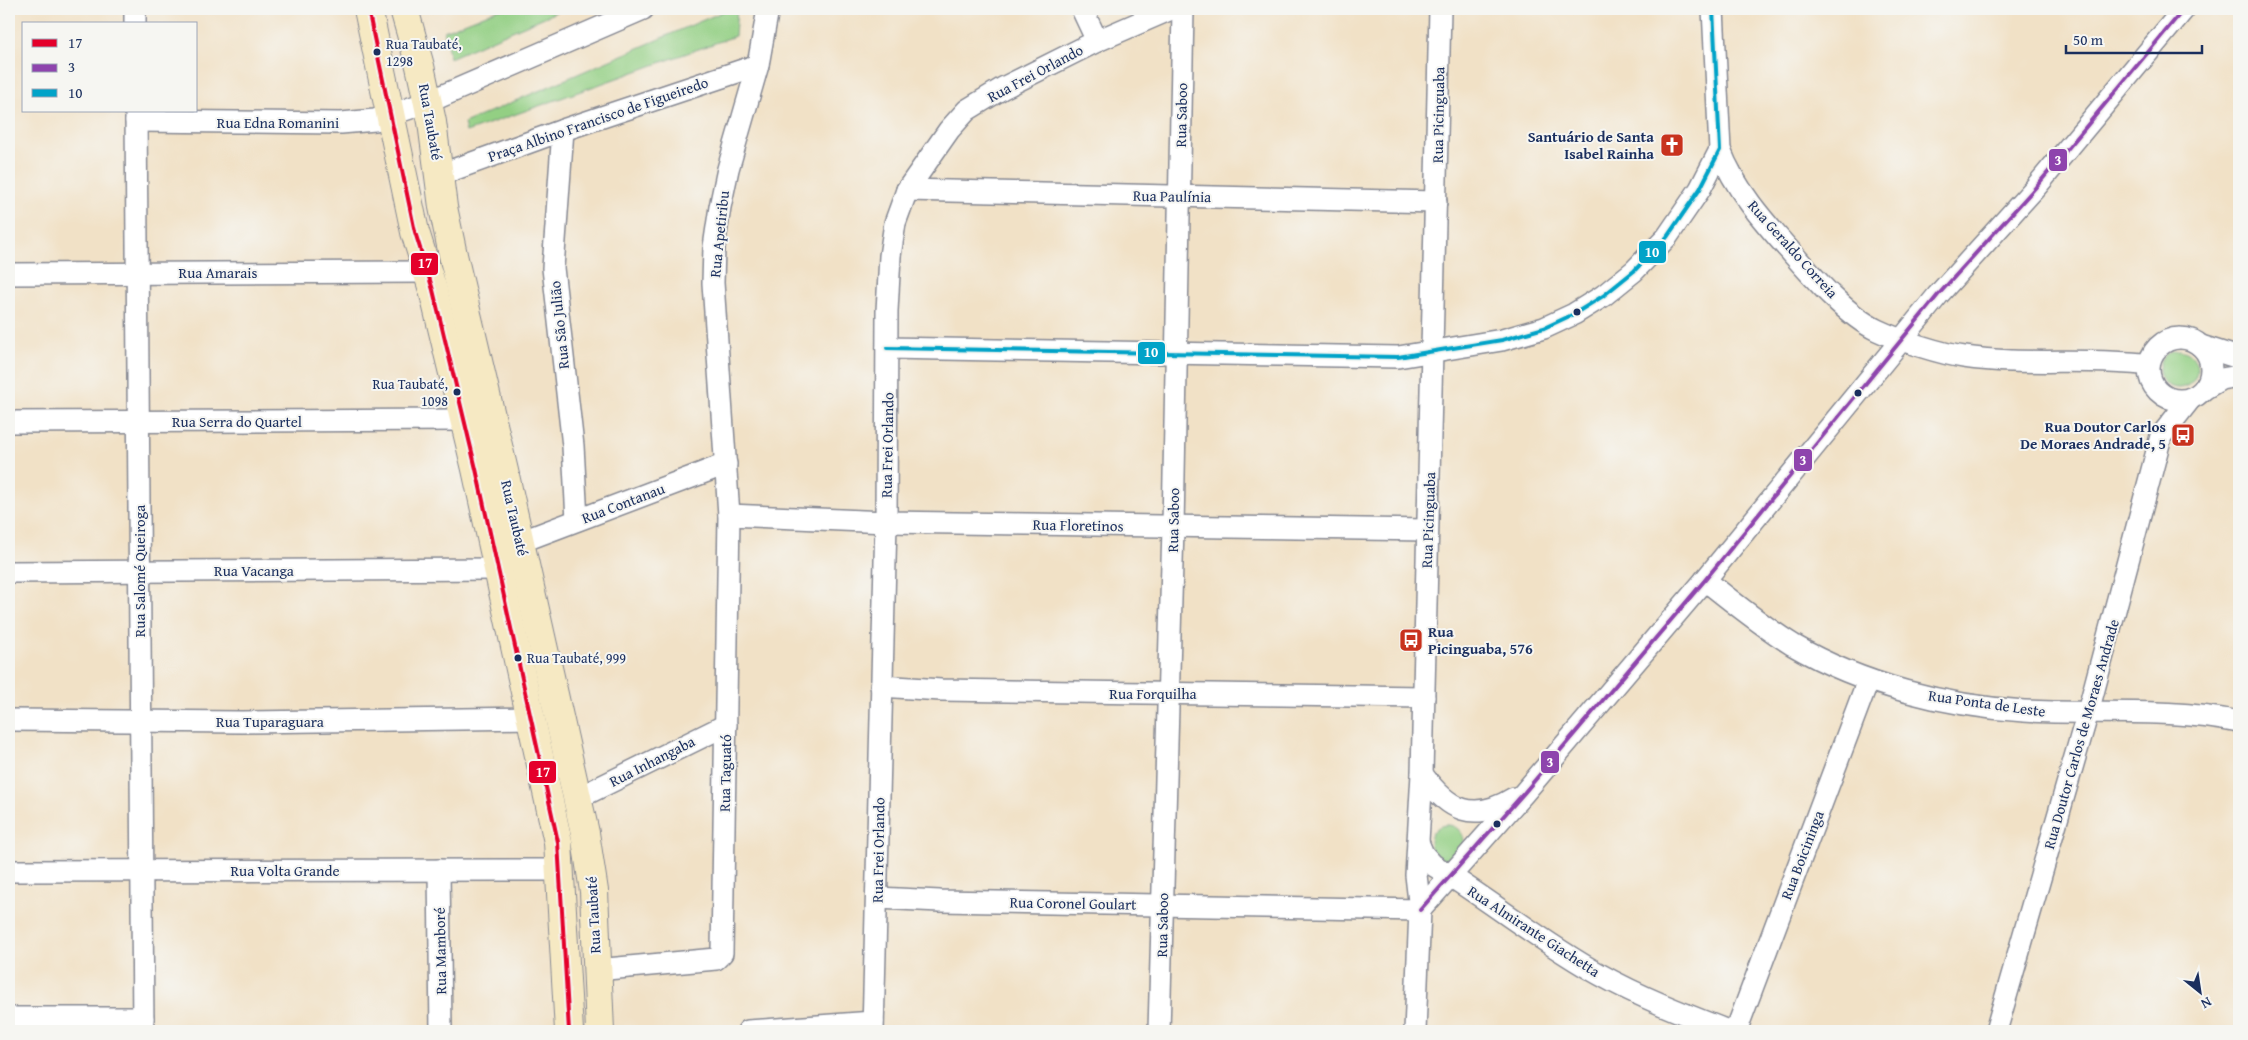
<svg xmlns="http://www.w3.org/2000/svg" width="2248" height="1040" font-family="'Gentium Book Plus',serif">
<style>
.green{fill:#93cf83;stroke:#577f70}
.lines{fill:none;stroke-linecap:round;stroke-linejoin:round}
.minor-casing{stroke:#868892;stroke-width:24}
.secondary-casing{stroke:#868892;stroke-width:30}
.minor{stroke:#fff;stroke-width:21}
.secondary{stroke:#f6e9c3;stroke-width:28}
.bus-1-casing{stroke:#f6f6f2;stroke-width:8}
.bus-2-casing{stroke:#f6f6f2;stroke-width:8}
.bus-3-casing{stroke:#f6f6f2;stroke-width:8}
.bus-1{stroke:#e4002b;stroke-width:4}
.bus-2{stroke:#8e44ad;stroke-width:4}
.bus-3{stroke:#01a3c8;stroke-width:4}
.bus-dot{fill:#1b2f5e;stroke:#f6f6f2;stroke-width:2}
.labels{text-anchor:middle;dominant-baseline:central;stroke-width:4;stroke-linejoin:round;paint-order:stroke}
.bus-label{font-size:14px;fill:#1b2f5e;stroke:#f6f6f2;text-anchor:start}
.street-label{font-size:15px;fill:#1b2f5e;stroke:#f6f6f2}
.poi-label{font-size:15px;font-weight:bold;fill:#1b2f5e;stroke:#f6f6f2;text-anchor:end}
.line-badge{stroke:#f6f6f2;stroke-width:2}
.badge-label{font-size:14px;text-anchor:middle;font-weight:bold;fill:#fff}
</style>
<rect width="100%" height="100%" fill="#f6f6f2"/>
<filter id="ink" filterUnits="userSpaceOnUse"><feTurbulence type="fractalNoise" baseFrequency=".02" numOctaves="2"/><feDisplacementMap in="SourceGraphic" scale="10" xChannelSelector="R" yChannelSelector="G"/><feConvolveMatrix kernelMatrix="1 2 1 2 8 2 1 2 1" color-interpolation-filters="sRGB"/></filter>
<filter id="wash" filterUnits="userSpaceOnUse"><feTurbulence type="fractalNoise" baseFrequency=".0096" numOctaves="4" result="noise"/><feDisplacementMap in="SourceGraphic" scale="20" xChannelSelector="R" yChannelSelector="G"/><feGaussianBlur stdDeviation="1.12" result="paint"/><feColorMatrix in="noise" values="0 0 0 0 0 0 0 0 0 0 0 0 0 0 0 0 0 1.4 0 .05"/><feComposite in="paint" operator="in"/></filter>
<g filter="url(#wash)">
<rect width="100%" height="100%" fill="#f1e1c6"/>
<!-- green -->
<g class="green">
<polygon points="499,9 563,9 450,58 444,31"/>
<polygon points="729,9 737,9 735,36 466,132 464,123"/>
<circle cx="2178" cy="369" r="19"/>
<circle cx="1447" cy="842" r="17"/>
</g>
</g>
<g filter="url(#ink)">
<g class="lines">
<!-- minor casing -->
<g class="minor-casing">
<g id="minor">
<polyline points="135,9 135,24"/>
<polyline points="1082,9 1097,41"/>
<polyline points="136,111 143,1031"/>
<polyline points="136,121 341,123 375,120 428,102 643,9"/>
<polyline points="563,130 553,268 573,446 577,520"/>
<path d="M1720 150C1734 188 1764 222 1791 252 1814 278 1846 315 1877 330 1898 340 1942 354 1964 357 2025 366 2088 357 2149 365"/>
<polyline points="439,175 563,130 758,65"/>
<polyline points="907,190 1436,202"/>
<polyline points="9,274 428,272"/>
<circle cx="2180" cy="369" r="31"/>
<polyline points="2201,346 2239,358"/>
<polyline points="887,348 1398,357 1502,340 1544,328 1574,314 1603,296 1634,271 1667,237 1700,189 1720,150 1713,9"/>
<polyline points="2204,389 2221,379 2239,376"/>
<polyline points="9,422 464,420"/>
<polyline points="729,515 886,522 1427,530"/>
<polyline points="520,542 726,464"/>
<polyline points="9,572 498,569"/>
<path d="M1705 580C1734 603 1762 626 1793 645 1862 685 1946 706 2024 711 2096 715 2168 707 2239 722"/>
<polyline points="881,686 941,690 1424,697"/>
<polyline points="9,720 242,722 532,718"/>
<path d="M1422 774C1449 811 1473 823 1514 798"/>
<polyline points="578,798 726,725"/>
<path d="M1418 842 1423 854 1433 865C1490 900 1541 942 1599 974 1640 997 1684 1014 1728 1031"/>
<polyline points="439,870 441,1031"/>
<polyline points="9,871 561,870"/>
<polyline points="877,898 940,901 1420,910"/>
<polyline points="1420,910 1524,793 1705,580 1938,295 2035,188 2184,9"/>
<polyline points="596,970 716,959 722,953 729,515 713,283 714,247 720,207 728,169 758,65 768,9"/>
<polyline points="9,1018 143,1018"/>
<polyline points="748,1031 873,1022"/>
<polyline points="873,1031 886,522 887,311 890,256 895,223 907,190 949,130 967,110 1003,88 1097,41 1171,9"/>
<polyline points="1159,1031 1173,527 1183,9"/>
<polyline points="1415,1031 1420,910 1416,875 1422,774 1440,9"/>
<polyline points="1736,1031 1868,680"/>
<polyline points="1996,1031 2088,712 2161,436 2191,398"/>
</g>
</g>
<!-- secondary casing -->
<g class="secondary-casing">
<g id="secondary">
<polyline points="368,9 415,232 433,290 476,469 558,842 569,1031"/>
<polyline points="404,9 420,66 432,122 443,207 453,255 504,471 585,833 594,891 600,1031"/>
</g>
</g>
<!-- minor -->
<use href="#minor" class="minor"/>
<!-- secondary -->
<use href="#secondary" class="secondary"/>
<!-- bus-1 casing -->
<g class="bus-1-casing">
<polyline id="bus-1" points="368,9 415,232 433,290 476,469 558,842 569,1031"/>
</g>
<!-- bus-2 casing -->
<g class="bus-2-casing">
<polyline id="bus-2" points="1420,910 1524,793 1705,580 1938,295 2035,188 2184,9"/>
</g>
<!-- bus-3 casing -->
<g class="bus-3-casing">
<polyline id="bus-3" points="887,348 1398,357 1502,340 1544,328 1574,314 1603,296 1634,271 1667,237 1700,189 1720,150 1713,9"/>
</g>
<!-- bus-1 -->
<use href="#bus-1" class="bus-1"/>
<!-- bus-2 -->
<use href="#bus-2" class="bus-2"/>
<!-- bus-3 -->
<use href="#bus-3" class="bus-3"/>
</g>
</g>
<!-- icons -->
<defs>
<g id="church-square" transform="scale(1.25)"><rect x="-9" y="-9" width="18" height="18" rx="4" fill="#c8321e" stroke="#f6f6f2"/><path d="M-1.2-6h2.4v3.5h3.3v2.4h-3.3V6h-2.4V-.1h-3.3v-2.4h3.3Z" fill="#fff"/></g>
<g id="bus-square" transform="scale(1.25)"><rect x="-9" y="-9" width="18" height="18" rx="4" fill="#c8321e" stroke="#f6f6f2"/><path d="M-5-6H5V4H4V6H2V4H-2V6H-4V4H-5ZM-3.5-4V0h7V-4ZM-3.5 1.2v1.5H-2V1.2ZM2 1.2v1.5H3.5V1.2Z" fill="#fff"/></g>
</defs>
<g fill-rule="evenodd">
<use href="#church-square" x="1672" y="145"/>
<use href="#bus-square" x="2183" y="435"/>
<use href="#bus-square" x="1411" y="640"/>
</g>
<!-- markers -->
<g class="bus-dot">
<circle cx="377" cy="52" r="4.5"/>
<circle cx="1577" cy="312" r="4.5"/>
<circle cx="457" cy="392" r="4.5"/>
<circle cx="1858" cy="393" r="4.5"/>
<circle cx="518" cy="658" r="4.5"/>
<circle cx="1497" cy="824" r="4.5"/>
</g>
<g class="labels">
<!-- bus labels -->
<g class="bus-label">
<text x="386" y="44">Rua Taubaté,<tspan x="386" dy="17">1298</tspan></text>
<text x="448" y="384" text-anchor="end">Rua Taubaté,<tspan x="448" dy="17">1098</tspan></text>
<text x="527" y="658">Rua Taubaté, 999</text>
</g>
<!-- street labels -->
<g class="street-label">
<text transform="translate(1035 73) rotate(-28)">Rua Frei Orlando</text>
<text transform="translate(1181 115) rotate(-89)">Rua Saboo</text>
<text transform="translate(1438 115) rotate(-89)">Rua Picinguaba</text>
<text transform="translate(598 119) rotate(-19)">Praça Albino Francisco de Figueiredo</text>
<text x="278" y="122">Rua Edna Romanini</text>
<text transform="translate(431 122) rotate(80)">Rua Taubaté</text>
<text transform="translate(1172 196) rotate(1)">Rua Paulínia</text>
<text transform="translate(719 234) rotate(-84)">Rua Apetiribu</text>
<text transform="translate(1793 249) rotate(48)">Rua Geraldo Correia</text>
<text x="218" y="272">Rua Amarais</text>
<text transform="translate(559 325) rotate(-96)">Rua São Julião</text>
<text x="237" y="421">Rua Serra do Quartel</text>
<text transform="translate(887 445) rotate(-89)">Rua Frei Orlando</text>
<text transform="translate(623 503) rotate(-21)">Rua Contanau</text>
<text transform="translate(515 518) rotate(77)">Rua Taubaté</text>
<text transform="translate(1173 520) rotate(-89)">Rua Saboo</text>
<text transform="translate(1428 520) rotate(-88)">Rua Picinguaba</text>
<text transform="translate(1078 525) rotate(1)">Rua Floretinos</text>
<text x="254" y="570">Rua Vacanga</text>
<text transform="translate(139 571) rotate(-90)">Rua Salomé Queiroga</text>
<text x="1153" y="693">Rua Forquilha</text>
<text transform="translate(1987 703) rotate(8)">Rua Ponta de Leste</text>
<text x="270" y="721">Rua Tuparaguara</text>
<text transform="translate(2081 734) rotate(-74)">Rua Doutor Carlos de Moraes Andrade</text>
<text transform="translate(652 761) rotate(-27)">Rua Inhangaba</text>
<text transform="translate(725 773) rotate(-89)">Rua Taguató</text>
<text transform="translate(878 850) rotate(-89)">Rua Frei Orlando</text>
<text transform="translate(1802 855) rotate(-69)">Rua Boicininga</text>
<text x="285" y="870">Rua Volta Grande</text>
<text transform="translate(1073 903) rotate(1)">Rua Coronel Goulart</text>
<text transform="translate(593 915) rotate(-93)">Rua Taubaté</text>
<text transform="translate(1162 925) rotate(-89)">Rua Saboo</text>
<text transform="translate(1534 931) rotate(33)">Rua Almirante Giachetta</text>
<text transform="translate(440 951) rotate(-91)">Rua Mamboré</text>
</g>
<!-- poi labels -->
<g class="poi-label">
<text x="1654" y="136">Santuário de Santa<tspan x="1654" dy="17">Isabel Rainha</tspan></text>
<text x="2166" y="426">Rua Doutor Carlos<tspan x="2166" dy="17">De Moraes Andrade, 5</tspan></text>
<text x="1428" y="631" text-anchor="start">Rua<tspan x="1428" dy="17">Picinguaba, 576</tspan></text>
</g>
</g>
<g class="line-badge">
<rect x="2048" y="148" width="20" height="24" rx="5" fill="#8e44ad"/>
<rect x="1638" y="240" width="29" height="24" rx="5" fill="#01a3c8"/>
<rect x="410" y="252" width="29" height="24" rx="5" fill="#e4002b"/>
<rect x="1137" y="341" width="29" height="24" rx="5" fill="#01a3c8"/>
<rect x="1793" y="448" width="20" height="24" rx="5" fill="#8e44ad"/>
<rect x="1540" y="750" width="20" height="24" rx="5" fill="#8e44ad"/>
<rect x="528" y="760" width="29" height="24" rx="5" fill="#e4002b"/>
</g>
<g class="badge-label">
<text x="2058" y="165">3</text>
<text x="1652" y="257">10</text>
<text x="425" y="268">17</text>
<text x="1151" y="357">10</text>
<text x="1803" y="465">3</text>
<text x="1550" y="767">3</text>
<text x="543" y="777">17</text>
</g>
<!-- margin -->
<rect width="2248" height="1040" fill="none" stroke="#f6f6f2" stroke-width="30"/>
<!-- legend -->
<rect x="22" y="22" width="175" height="90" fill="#f6f6f2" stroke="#9ea6b7"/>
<rect x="32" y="39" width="25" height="8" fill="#e4002b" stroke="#9ea6b7"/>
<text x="68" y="48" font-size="15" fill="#1b2f5e">17</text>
<rect x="32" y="64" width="25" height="8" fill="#8e44ad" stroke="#9ea6b7"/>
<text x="68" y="72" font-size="15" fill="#1b2f5e">3</text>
<rect x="32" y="89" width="25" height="8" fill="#01a3c8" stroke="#9ea6b7"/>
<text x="68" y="98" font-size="15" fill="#1b2f5e">10</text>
<!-- north arrow -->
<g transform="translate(2200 992) rotate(150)" stroke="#f6f6f2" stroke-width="4" paint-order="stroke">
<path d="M0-4L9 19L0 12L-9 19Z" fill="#1b2f5e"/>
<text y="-8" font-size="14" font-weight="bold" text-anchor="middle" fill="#1b2f5e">N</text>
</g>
<!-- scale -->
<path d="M2066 45v8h136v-8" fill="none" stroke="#1b2f5e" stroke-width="2.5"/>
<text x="2073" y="45" font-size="15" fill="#1b2f5e" stroke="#f6f6f2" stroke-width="4" paint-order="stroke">50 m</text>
</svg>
